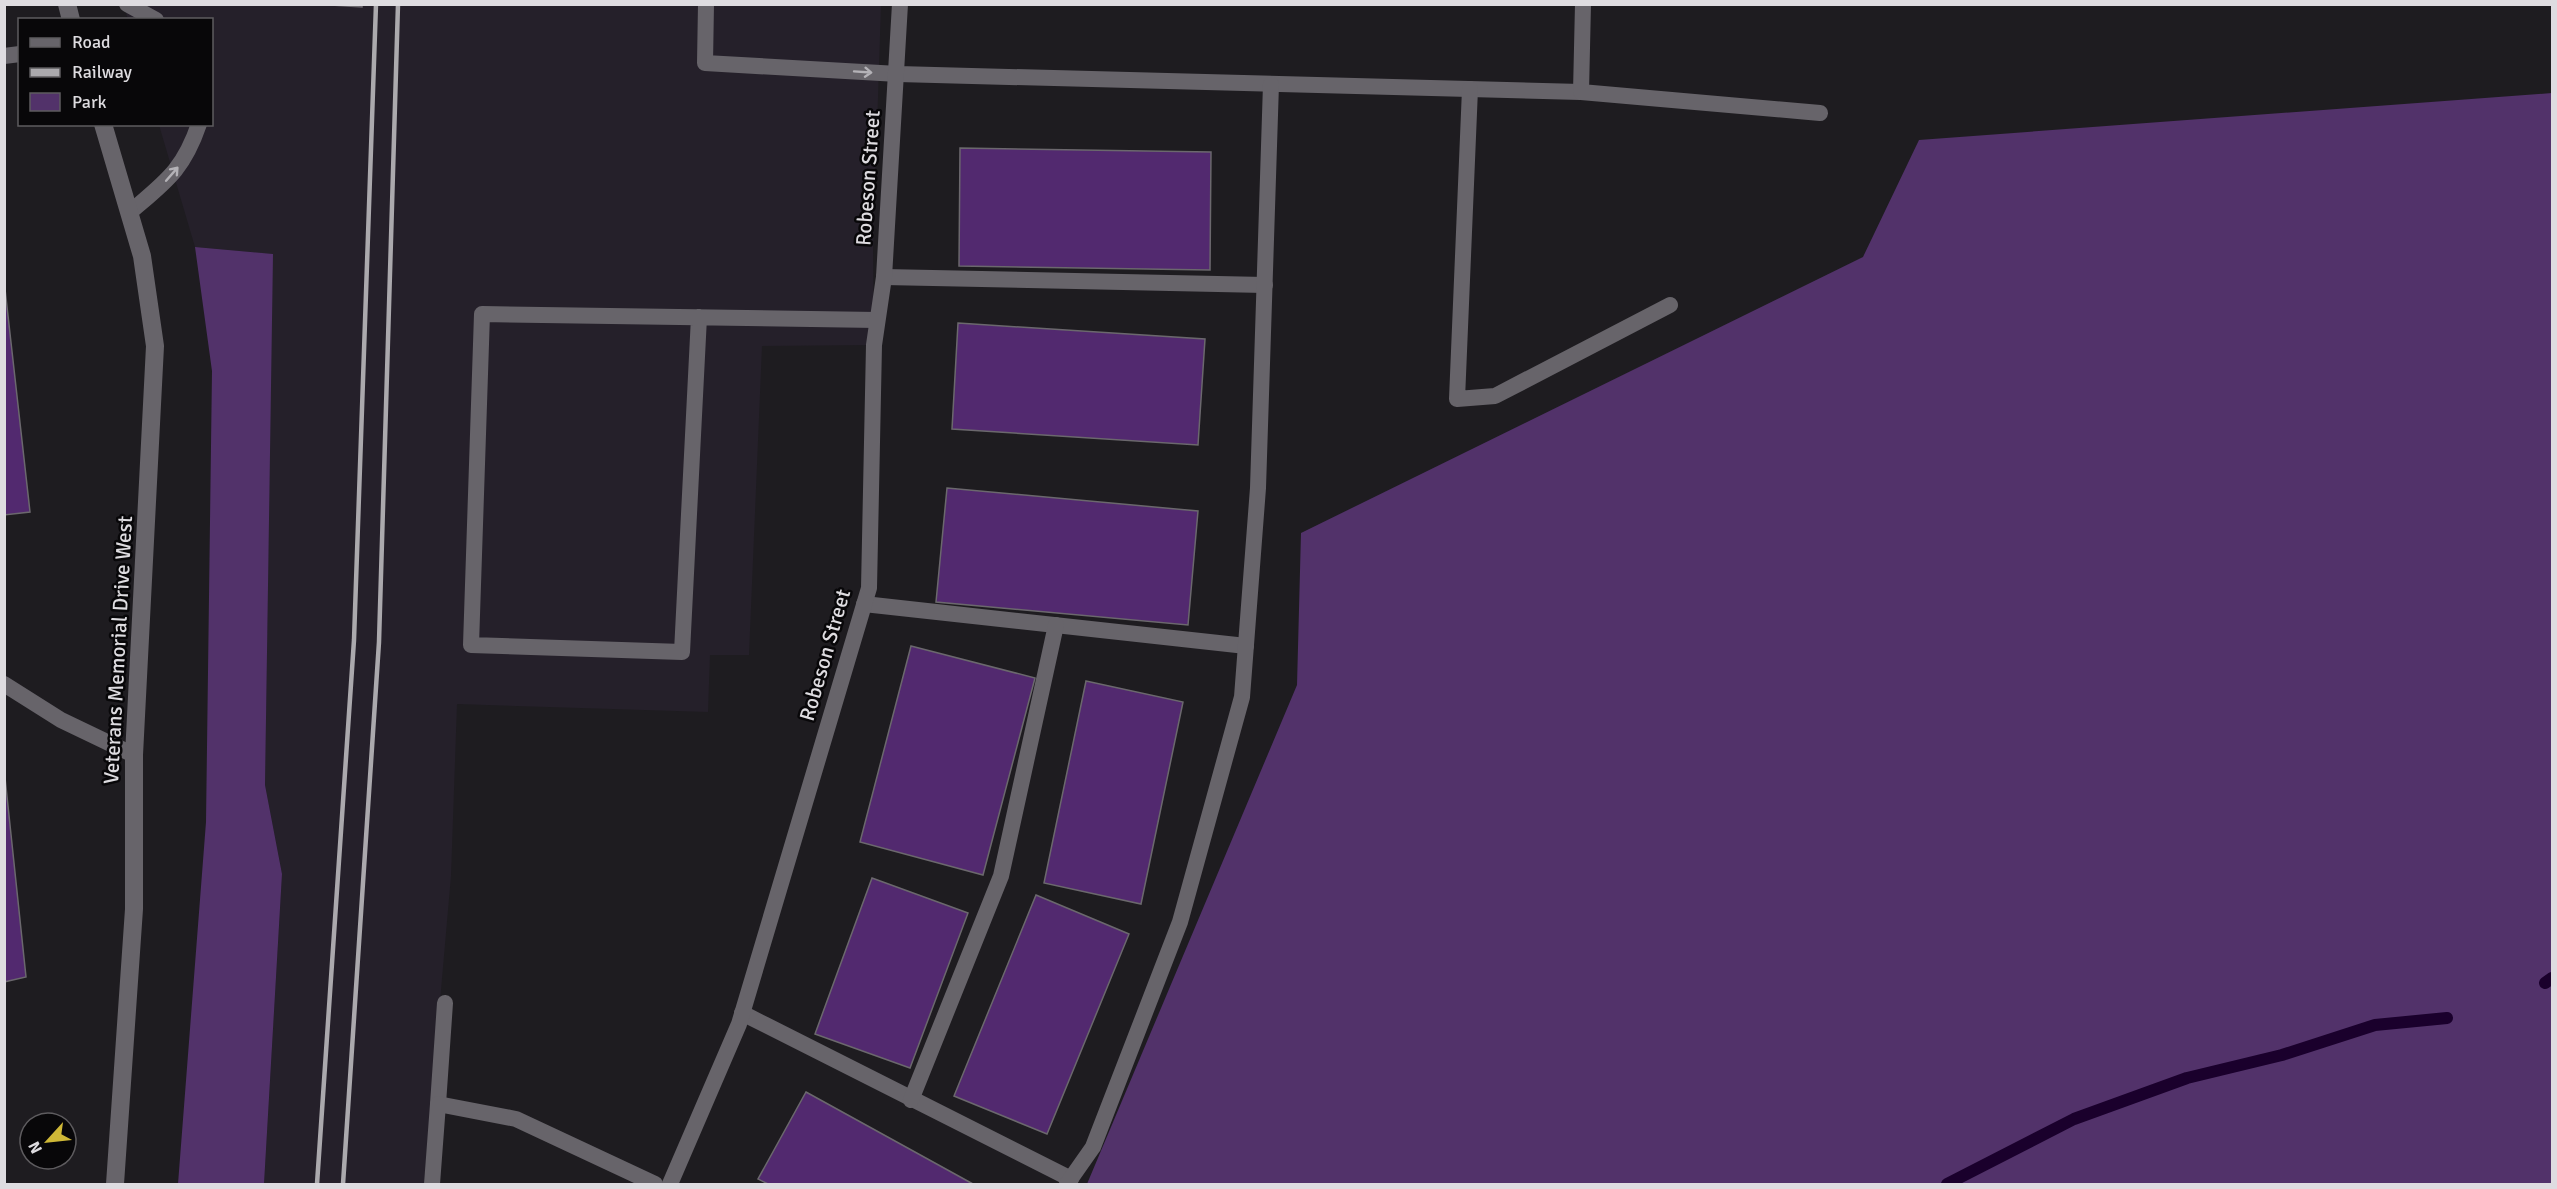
<svg xmlns="http://www.w3.org/2000/svg" width="2557" height="1189" font-family="Signika,sans-serif">
<style>
.built{fill:#25202a}
.green{fill:#52326a}
.lines{fill:none;stroke-linecap:round;stroke-linejoin:round}
.stream{stroke:#1a002c;stroke-width:12}
.building{fill:#52296f;stroke:#6b686d;stroke-width:1.5}
.lane{stroke:#67646a;stroke-width:16}
.street{stroke:#67646a;stroke-width:18}
.rail{stroke:#aba9ad;stroke-width:4.5}
.oneway{stroke:#b4b2b7}
.labels{text-anchor:middle;dominant-baseline:central;stroke-width:5;stroke-linejoin:round;paint-order:stroke}
.street-label{font-size:21px;fill:#dedce0;stroke:#080709}
</style>
<rect width="100%" height="100%" fill="#1e1c20"/>
<!-- built -->
<polygon class="built" points="123,5 881,5 873,251 874,345 762,346 749,655 710,655 708,712 457,704 451,876 424,1184 264,1184 282,874 265,785 272,254 195,247 159,125 212,124 212,20 128,19"/>
<!-- green -->
<g class="green">
<polygon points="2552,93 2552,1184 1087,1184 1297,685 1301,533 1863,257 1919,140"/>
<polygon points="195,247 273,254 265,785 282,874 264,1184 178,1184 206,822 212,371"/>
</g>
<g class="lines">
<!-- stream -->
<g class="stream">
<polyline points="2545,983 2552,978"/>
<polyline points="1947,1184 2074,1119 2187,1078 2282,1055 2375,1025 2447,1018"/>
</g>
</g>
<!-- building -->
<g class="building">
<polygon points="315,4 362,4 362,7"/>
<polygon points="960,148 1211,152 1210,270 959,266"/>
<polygon points="4,280 30,512 4,515"/>
<polygon points="958,323 1205,339 1198,445 952,429"/>
<polygon points="947,488 1198,511 1188,625 936,602"/>
<polygon points="911,646 1035,678 983,875 860,842"/>
<polygon points="1086,681 1183,702 1141,904 1044,883"/>
<polygon points="4,768 26,977 4,982"/>
<polygon points="872,878 968,913 910,1068 815,1034"/>
<polygon points="1036,895 1129,934 1047,1134 954,1096"/>
<polygon points="806,1092 973,1184 768,1184 758,1179"/>
</g>
<g class="lines">
<!-- lane -->
<g class="lane">
<polyline points="127,4 156,20"/>
<polyline points="706,4 705,63 898,74 1581,92"/>
<polyline points="1583,4 1581,92 1820,113"/>
<polyline points="4,56 20,54"/>
<polyline points="1470,89 1457,399 1495,396 1670,305"/>
<path d="M129 213C165 182 183 171 199 124"/>
<polyline points="884,277 1265,285"/>
<polyline points="699,317 682,652 471,645 482,314 877,320"/>
<polyline points="864,604 1246,646"/>
<polyline points="4,684 61,720 134,755"/>
<polyline points="742,1013 1071,1179"/>
<polyline points="911,1100 1001,876 1056,625"/>
<polyline points="438,1104 445,1003"/>
<polyline points="432,1184 438,1104 516,1119 655,1184"/>
<polyline points="670,1184 739,1024 869,588 874,345 884,277 900,4"/>
<polyline points="1067,1184 1093,1147 1180,922 1242,697 1258,488 1271,84"/>
</g>
<!-- street -->
<g class="street">
<polyline points="67,4 71,20"/>
<polyline points="103,124 142,256 155,346 134,755 134,909 115,1184"/>
</g>
<!-- rail -->
<g class="rail">
<polyline points="317,1184 354,640 376,4"/>
<polyline points="343,1184 379,642 398,4"/>
</g>
</g>
<!-- one-way arrows -->
<defs><path id="oneway-shaft" d="M-6 0H5M1.5-3L5.5 0L1.5 3" fill="none" stroke-width="1.6" stroke-linecap="round" stroke-linejoin="round" transform="scale(1.5)"/></defs>
<g class="oneway">
<use href="#oneway-shaft" transform="translate(863 72) rotate(4)"/>
<use href="#oneway-shaft" transform="translate(172 174) rotate(-49)"/>
</g>
<g class="labels">
<!-- street labels -->
<g class="street-label">
<text transform="translate(868 178) rotate(-86)">Robeson Street</text>
<text transform="translate(118 650) rotate(-87)">Veterans Memorial Drive West</text>
<text transform="translate(825 655) rotate(-74)">Robeson Street</text>
</g>
</g>
<!-- border -->
<rect width="2557" height="1189" fill="none" stroke="#dedce0" stroke-width="12"/>
<!-- legend -->
<rect x="18" y="18" width="195" height="108" fill="#080709" stroke="#5e5c5f" stroke-width="1.5"/>
<rect x="30" y="38" width="30" height="9" fill="#67646a" stroke="#5e5c5f" stroke-width="1.5"/>
<text x="72" y="48" font-size="18" fill="#dedce0">Road</text>
<rect x="30" y="68" width="30" height="9" fill="#aba9ad" stroke="#5e5c5f" stroke-width="1.5"/>
<text x="72" y="78" font-size="18" fill="#dedce0">Railway</text>
<rect x="30" y="93" width="30" height="18" fill="#52326a" stroke="#5e5c5f" stroke-width="1.5"/>
<text x="72" y="108" font-size="18" fill="#dedce0">Park</text>
<!-- north arrow -->
<g transform="translate(48 1141) rotate(243)"><circle r="28" fill="#080709" stroke="#5e5c5f" stroke-width="1.5"/>
<path d="M0-4.5L10 22L0 15L-10 22Z" fill="#cfb837"/>
<text y="-9" font-size="16" font-weight="bold" text-anchor="middle" fill="#dedce0">N</text>
</g>
</svg>
